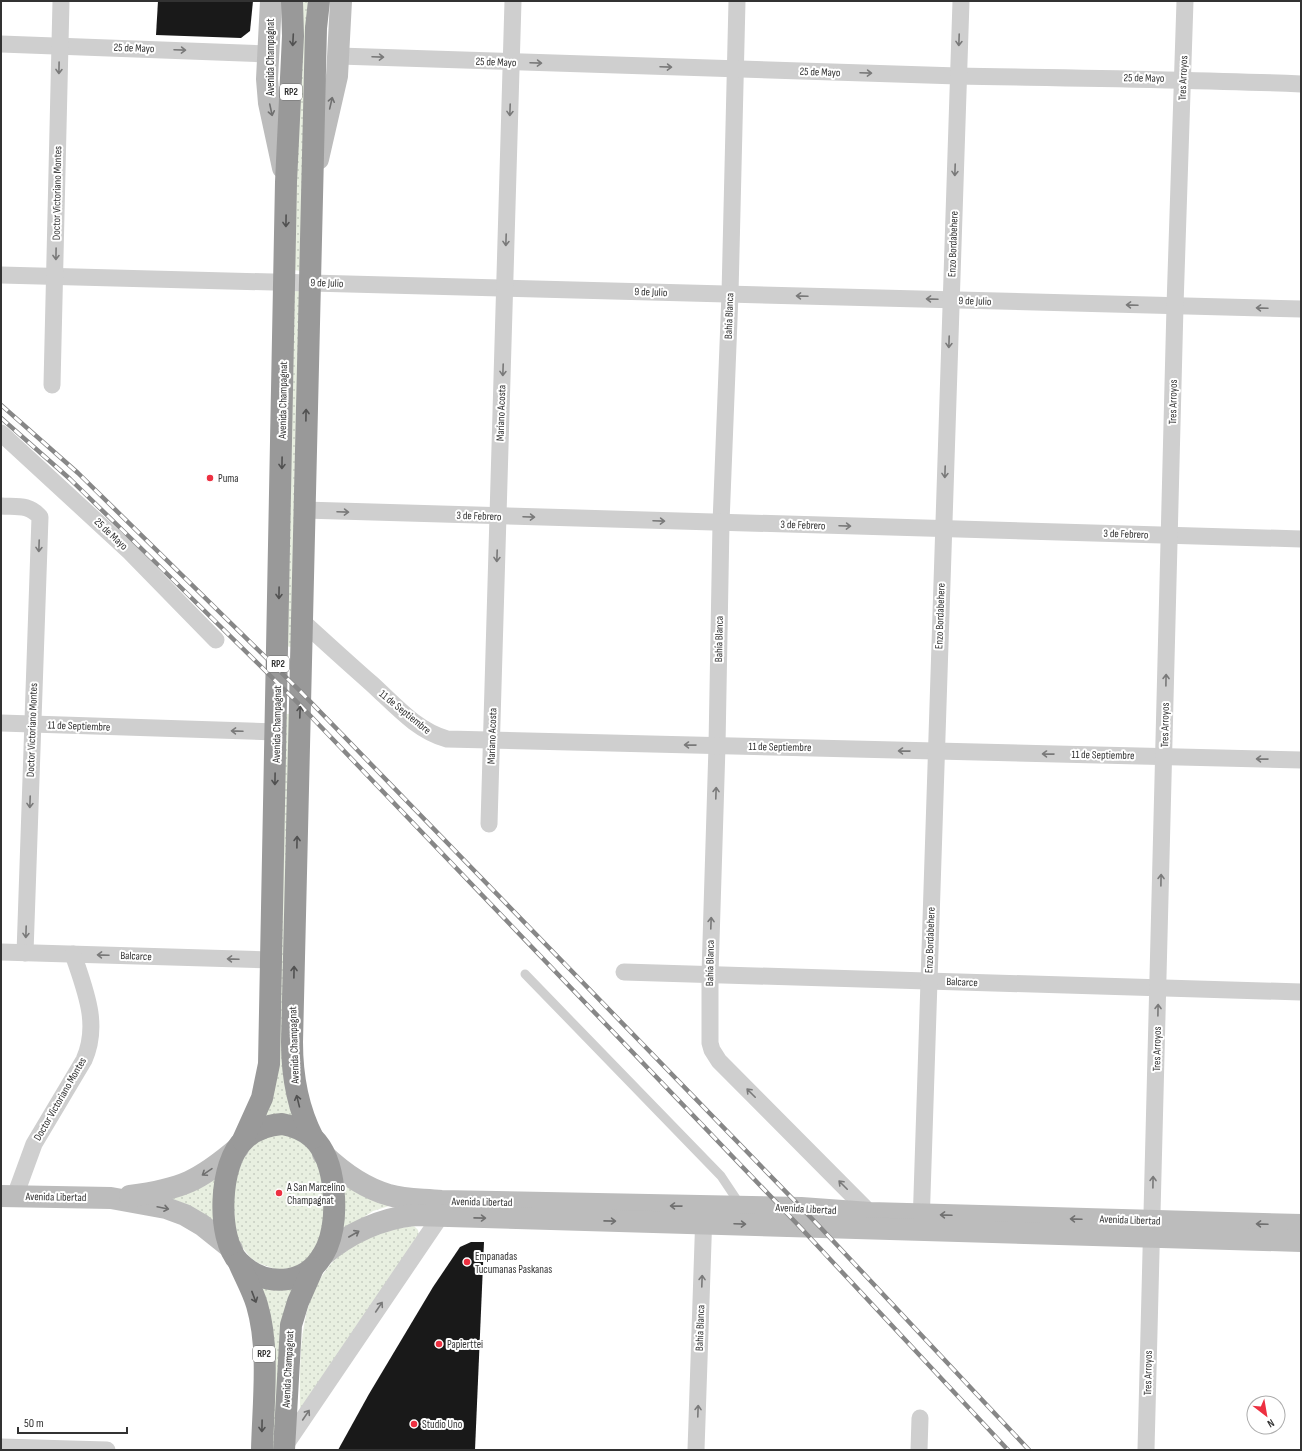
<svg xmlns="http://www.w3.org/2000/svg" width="1302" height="1451" font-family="'Sofia Sans Condensed',sans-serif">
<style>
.grass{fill:url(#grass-dots)}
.building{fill:#191919}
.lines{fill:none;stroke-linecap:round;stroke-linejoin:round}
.lane{stroke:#cfcfcf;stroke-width:9}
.street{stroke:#cfcfcf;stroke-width:17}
.secondary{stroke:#bcbcbc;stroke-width:22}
.highway{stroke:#999;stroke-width:22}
.rail-casing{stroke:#878787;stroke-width:4.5}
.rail{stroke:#fff;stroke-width:3;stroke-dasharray:9;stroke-linecap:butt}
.oneway{stroke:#515151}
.oneway2{stroke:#797979}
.oneway3{stroke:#707070}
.poi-dot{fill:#ed3041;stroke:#fff;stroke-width:1.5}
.labels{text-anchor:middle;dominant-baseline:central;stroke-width:4;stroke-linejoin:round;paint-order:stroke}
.shield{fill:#fff;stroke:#707070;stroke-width:1}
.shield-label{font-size:10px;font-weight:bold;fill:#323232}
.street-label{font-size:11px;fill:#323232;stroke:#fff}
.poi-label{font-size:11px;fill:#323232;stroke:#fff;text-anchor:start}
</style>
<defs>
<pattern id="grass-dots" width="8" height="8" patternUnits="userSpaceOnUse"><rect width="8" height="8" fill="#e8efe0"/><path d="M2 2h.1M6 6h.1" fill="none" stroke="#c7cdc1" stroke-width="1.8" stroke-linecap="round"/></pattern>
</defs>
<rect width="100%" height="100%" fill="#fff"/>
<!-- grass -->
<g class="grass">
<polygon points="299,1 313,1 300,271 294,270"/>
<polygon points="300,287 293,646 290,647 287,646 293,290"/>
<polygon points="286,714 290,714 296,1119 263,1118"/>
<polygon points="284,1134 301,1140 316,1157 326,1187 322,1236 309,1258 295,1267 278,1270 258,1263 250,1257 242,1247 236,1235 232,1186 246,1152 263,1137"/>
<polygon points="217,1176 215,1224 190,1206 168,1197"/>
<polygon points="343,1180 389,1206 373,1211 340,1233"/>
<path d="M414 1226 418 1230 419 1235 300 1411C300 1351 296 1278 356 1244 362 1240 368 1235 375 1233 387 1229 401 1228 414 1226Z"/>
<polygon points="262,1286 295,1287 278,1450 270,1450"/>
</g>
<!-- building -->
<g class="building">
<polygon points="158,1 253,1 250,31 241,38 156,35"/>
<polygon points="471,1242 484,1242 475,1450 338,1450 369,1394 433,1287 460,1247"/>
</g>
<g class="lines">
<!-- lane -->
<polyline class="lane" points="525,974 721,1176 741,1206"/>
<!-- street -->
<g class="street">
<polyline points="737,1 730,294 721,523 717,746 710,974 710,1043 712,1050 719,1061 870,1213"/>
<polyline points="1,44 268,54"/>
<path d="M339 56C545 63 751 71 958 76 1072 78 1187 79 1301 84"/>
<polyline points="1,275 1301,309"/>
<polyline points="52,385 61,1"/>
<polyline points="1,433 130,552 216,640"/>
<path d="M1 506C17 507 29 504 40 517L25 953"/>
<polyline points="304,510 1301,539"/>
<path d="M302 621C325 642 348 663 372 684 395 705 417 731 447 739L1301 760"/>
<polyline points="1,723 276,732"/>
<polyline points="489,824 513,1"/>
<polyline points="1,952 272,960"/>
<polyline points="624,972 1301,992"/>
<path d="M15 1196 34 1144 84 1060C100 1024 85 990 73 954"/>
<polyline points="921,1226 961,1"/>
<polyline points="1,1447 107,1450"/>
<polyline points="284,1447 440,1217"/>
<polyline points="696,1450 704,1212"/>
<polyline points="919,1450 920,1418"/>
<polyline points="1146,1450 1175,306 1185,1"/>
</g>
<!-- secondary -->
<g class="secondary">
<polyline points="271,1 267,79 269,103 283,168"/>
<polyline points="318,159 337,76 341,1"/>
<path d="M323 1154C342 1172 364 1188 389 1195 405 1200 424 1199 441 1201L801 1208 870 1213 1301 1225"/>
<polyline points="1,1196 111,1198 166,1208 185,1215 202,1225 232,1249"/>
<path d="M130 1196C182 1189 199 1181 238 1148"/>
<path d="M322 1256C349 1233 379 1219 414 1215L1301 1241"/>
</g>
<!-- highway -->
<g class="highway">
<path d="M282 1124C293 1126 304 1130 313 1138 337 1161 339 1218 327 1247 319 1264 308 1276 289 1279 270 1282 253 1276 239 1262 216 1238 219 1162 244 1140 255 1129 268 1125 282 1124Z"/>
<path d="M313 1138C297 1107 292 1076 292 1042L316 28 319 1"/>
<polyline points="243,1140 262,1098 269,1064 286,182 293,36 292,1"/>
<path d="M239 1263C245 1277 253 1291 257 1305 270 1349 263 1404 262 1450"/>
<polyline points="284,1450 291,1325 298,1302 313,1268"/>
</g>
<!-- rail casing -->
<g class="rail-casing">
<g id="rail">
<polyline points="1,405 78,473 300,691 820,1227 1029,1450"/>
<polyline points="1,418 70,479 151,558 300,705 800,1227 1008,1450"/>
</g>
</g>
<!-- rail -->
<use href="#rail" class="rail"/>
</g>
<!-- one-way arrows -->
<defs><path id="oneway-shaft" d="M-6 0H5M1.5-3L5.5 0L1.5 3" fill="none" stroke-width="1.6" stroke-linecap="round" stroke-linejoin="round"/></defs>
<g class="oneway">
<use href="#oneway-shaft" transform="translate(293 40) rotate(93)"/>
<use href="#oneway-shaft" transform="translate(286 221) rotate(91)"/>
<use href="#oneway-shaft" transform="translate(306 415) rotate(-89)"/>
<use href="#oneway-shaft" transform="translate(282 463) rotate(91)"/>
<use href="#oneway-shaft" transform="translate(279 593) rotate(91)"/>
<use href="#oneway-shaft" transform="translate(300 712) rotate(-88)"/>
<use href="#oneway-shaft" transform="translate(275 779) rotate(91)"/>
<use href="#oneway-shaft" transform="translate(297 842) rotate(-89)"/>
<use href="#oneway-shaft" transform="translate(294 972) rotate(-89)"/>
<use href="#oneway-shaft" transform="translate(298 1101) rotate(-104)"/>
<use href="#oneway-shaft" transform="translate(254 1297) rotate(69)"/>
<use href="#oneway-shaft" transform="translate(262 1426) rotate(91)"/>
</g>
<g class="oneway2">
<use href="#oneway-shaft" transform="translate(959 40) rotate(92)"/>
<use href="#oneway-shaft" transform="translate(180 50) rotate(2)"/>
<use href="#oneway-shaft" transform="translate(378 57) rotate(2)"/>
<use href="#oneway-shaft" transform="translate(536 63) rotate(2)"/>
<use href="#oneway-shaft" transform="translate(666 67) rotate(2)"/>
<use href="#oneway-shaft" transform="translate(59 68) rotate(91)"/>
<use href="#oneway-shaft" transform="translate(866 73) rotate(2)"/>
<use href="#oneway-shaft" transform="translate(510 110) rotate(92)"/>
<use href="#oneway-shaft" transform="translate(955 170) rotate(92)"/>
<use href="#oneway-shaft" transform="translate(506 240) rotate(92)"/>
<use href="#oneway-shaft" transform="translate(56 254) rotate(91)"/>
<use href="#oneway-shaft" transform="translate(802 296) rotate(-178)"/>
<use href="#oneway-shaft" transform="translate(932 299) rotate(-178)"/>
<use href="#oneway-shaft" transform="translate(1132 305) rotate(-178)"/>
<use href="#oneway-shaft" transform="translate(1262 308) rotate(-178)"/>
<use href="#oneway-shaft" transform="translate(949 342) rotate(92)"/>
<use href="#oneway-shaft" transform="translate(503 370) rotate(92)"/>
<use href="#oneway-shaft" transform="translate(945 472) rotate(92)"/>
<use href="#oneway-shaft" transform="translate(343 512) rotate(2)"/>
<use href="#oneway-shaft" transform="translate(529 517) rotate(2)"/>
<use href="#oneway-shaft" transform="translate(659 521) rotate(2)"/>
<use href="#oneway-shaft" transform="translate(845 526) rotate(2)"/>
<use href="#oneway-shaft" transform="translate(39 546) rotate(92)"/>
<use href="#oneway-shaft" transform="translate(497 556) rotate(92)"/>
<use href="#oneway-shaft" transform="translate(1166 680) rotate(-89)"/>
<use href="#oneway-shaft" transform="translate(237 731) rotate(-178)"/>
<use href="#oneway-shaft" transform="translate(690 745) rotate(-179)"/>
<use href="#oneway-shaft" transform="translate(904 751) rotate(-179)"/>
<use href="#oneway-shaft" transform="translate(1048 754) rotate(-179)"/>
<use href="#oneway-shaft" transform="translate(1262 759) rotate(-179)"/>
<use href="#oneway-shaft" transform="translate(716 793) rotate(-88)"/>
<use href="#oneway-shaft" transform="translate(30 802) rotate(92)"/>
<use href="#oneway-shaft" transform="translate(1161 880) rotate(-89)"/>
<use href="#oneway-shaft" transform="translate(711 923) rotate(-88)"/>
<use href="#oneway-shaft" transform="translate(26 932) rotate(92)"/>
<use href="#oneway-shaft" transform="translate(103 955) rotate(-178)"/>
<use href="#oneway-shaft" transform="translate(233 959) rotate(-178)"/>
<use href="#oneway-shaft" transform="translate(1158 1010) rotate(-89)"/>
<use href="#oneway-shaft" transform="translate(751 1093) rotate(-135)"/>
<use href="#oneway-shaft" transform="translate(1153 1182) rotate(-89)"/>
<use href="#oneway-shaft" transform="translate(843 1185) rotate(-135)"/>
<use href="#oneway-shaft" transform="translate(702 1281) rotate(-88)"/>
<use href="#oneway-shaft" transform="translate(379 1307) rotate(-56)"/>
<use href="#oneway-shaft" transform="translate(698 1411) rotate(-88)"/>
<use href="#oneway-shaft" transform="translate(306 1415) rotate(-56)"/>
</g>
<g class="oneway3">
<use href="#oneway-shaft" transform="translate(331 103) rotate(-77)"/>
<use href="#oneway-shaft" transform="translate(271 110) rotate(78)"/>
<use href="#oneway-shaft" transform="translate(207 1172) rotate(146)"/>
<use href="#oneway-shaft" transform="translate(676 1206) rotate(-179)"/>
<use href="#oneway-shaft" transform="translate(163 1208) rotate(12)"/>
<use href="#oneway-shaft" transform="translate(946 1215) rotate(-178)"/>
<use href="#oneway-shaft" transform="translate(480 1218) rotate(1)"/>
<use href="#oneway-shaft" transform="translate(1076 1219) rotate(-178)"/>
<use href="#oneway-shaft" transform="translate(610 1221) rotate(1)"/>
<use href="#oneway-shaft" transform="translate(740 1224) rotate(2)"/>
<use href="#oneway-shaft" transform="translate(1262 1224) rotate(-178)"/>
<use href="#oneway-shaft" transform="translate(354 1234) rotate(-30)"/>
</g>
<!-- markers -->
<g class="poi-dot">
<circle cx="210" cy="478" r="4"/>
<circle cx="279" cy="1193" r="4"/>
<circle cx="467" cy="1262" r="4"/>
<circle cx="439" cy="1344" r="4"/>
<circle cx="414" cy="1424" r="4"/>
</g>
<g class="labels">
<!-- shield labels -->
<g class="shield">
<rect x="280" y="84" width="22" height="16" rx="3"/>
<rect x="267" y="656" width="22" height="16" rx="3"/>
<rect x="253" y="1346" width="22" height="16" rx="3"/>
</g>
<g class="shield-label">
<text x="291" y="92">RP2</text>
<text x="278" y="664">RP2</text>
<text x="264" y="1354">RP2</text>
</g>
<!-- street labels -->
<g class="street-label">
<text transform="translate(134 48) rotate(2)">25 de Mayo</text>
<text transform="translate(270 57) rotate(-90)">Avenida Champagnat</text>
<text transform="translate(496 62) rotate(2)">25 de Mayo</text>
<text transform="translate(820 72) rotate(2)">25 de Mayo</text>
<text transform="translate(1144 78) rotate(1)">25 de Mayo</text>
<text transform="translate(1183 78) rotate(-88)">Tres Arroyos</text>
<text transform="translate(57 193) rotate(-89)">Doctor Victoriano Montes</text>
<text transform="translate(953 244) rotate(-88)">Enzo Bordabehere</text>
<text transform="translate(327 283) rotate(2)">9 de Julio</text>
<text transform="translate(651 292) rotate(2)">9 de Julio</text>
<text transform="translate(975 301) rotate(2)">9 de Julio</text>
<text transform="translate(729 316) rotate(-88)">Bahía Blanca</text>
<text transform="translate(283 400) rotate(-89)">Avenida Champagnat</text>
<text transform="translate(1173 402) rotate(-89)">Tres Arroyos</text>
<text transform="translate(501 413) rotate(-88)">Mariano Acosta</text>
<text transform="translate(479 516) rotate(2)">3 de Febrero</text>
<text transform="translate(803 525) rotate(2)">3 de Febrero</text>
<text transform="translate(111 534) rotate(43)">25 de Mayo</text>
<text transform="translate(1126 534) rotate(2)">3 de Febrero</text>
<text transform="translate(940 616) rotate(-88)">Enzo Bordabehere</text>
<text transform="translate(719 639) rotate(-89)">Bahía Blanca</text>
<text transform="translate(405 712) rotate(39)">11 de Septiembre</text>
<text transform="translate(277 724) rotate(-89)">Avenida Champagnat</text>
<text transform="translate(1165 725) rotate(-89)">Tres Arroyos</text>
<text transform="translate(79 726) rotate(2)">11 de Septiembre</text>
<text transform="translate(32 730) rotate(-88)">Doctor Victoriano Montes</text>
<text transform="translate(492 736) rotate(-88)">Mariano Acosta</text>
<text transform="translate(780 747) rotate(1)">11 de Septiembre</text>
<text transform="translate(1103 755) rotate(1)">11 de Septiembre</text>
<text transform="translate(930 940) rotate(-88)">Enzo Bordabehere</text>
<text transform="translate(136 956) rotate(2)">Balcarce</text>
<text transform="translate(710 963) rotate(-89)">Bahía Blanca</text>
<text transform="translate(962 982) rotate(2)">Balcarce</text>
<text transform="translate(294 1045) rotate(-92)">Avenida Champagnat</text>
<text transform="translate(1157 1049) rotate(-89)">Tres Arroyos</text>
<text transform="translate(60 1099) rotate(-60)">Doctor Victoriano Montes</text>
<text transform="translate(56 1197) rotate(1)">Avenida Libertad</text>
<text transform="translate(482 1202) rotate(1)">Avenida Libertad</text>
<text transform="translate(806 1209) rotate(3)">Avenida Libertad</text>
<text transform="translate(1130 1220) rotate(2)">Avenida Libertad</text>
<text transform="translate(700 1328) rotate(-88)">Bahía Blanca</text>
<text transform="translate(288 1369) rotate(-87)">Avenida Champagnat</text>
<text transform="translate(1148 1373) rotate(-89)">Tres Arroyos</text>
</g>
<!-- poi labels -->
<g class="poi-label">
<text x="218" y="478">Puma</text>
<text x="287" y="1187">A San Marcelino<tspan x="287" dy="13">Champagnat</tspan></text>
<text x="475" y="1256">Empanadas<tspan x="475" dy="13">Tucumanas Paskanas</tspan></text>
<text x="447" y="1344">Papierttei</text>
<text x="422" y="1424">Studio Uno</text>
</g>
</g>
<!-- border -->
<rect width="1302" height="1451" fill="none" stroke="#323232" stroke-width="4"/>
<!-- north arrow -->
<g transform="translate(1266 1415) rotate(149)"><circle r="19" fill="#ffffff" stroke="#adadad"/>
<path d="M0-3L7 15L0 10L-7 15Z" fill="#ed3041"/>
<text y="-6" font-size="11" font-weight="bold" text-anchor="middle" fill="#323232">N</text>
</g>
<!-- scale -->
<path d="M18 1427v6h109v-6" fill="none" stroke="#323232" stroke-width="2"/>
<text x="24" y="1427" font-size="12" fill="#323232" stroke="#ffffff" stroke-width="3" paint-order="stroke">50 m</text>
</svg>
